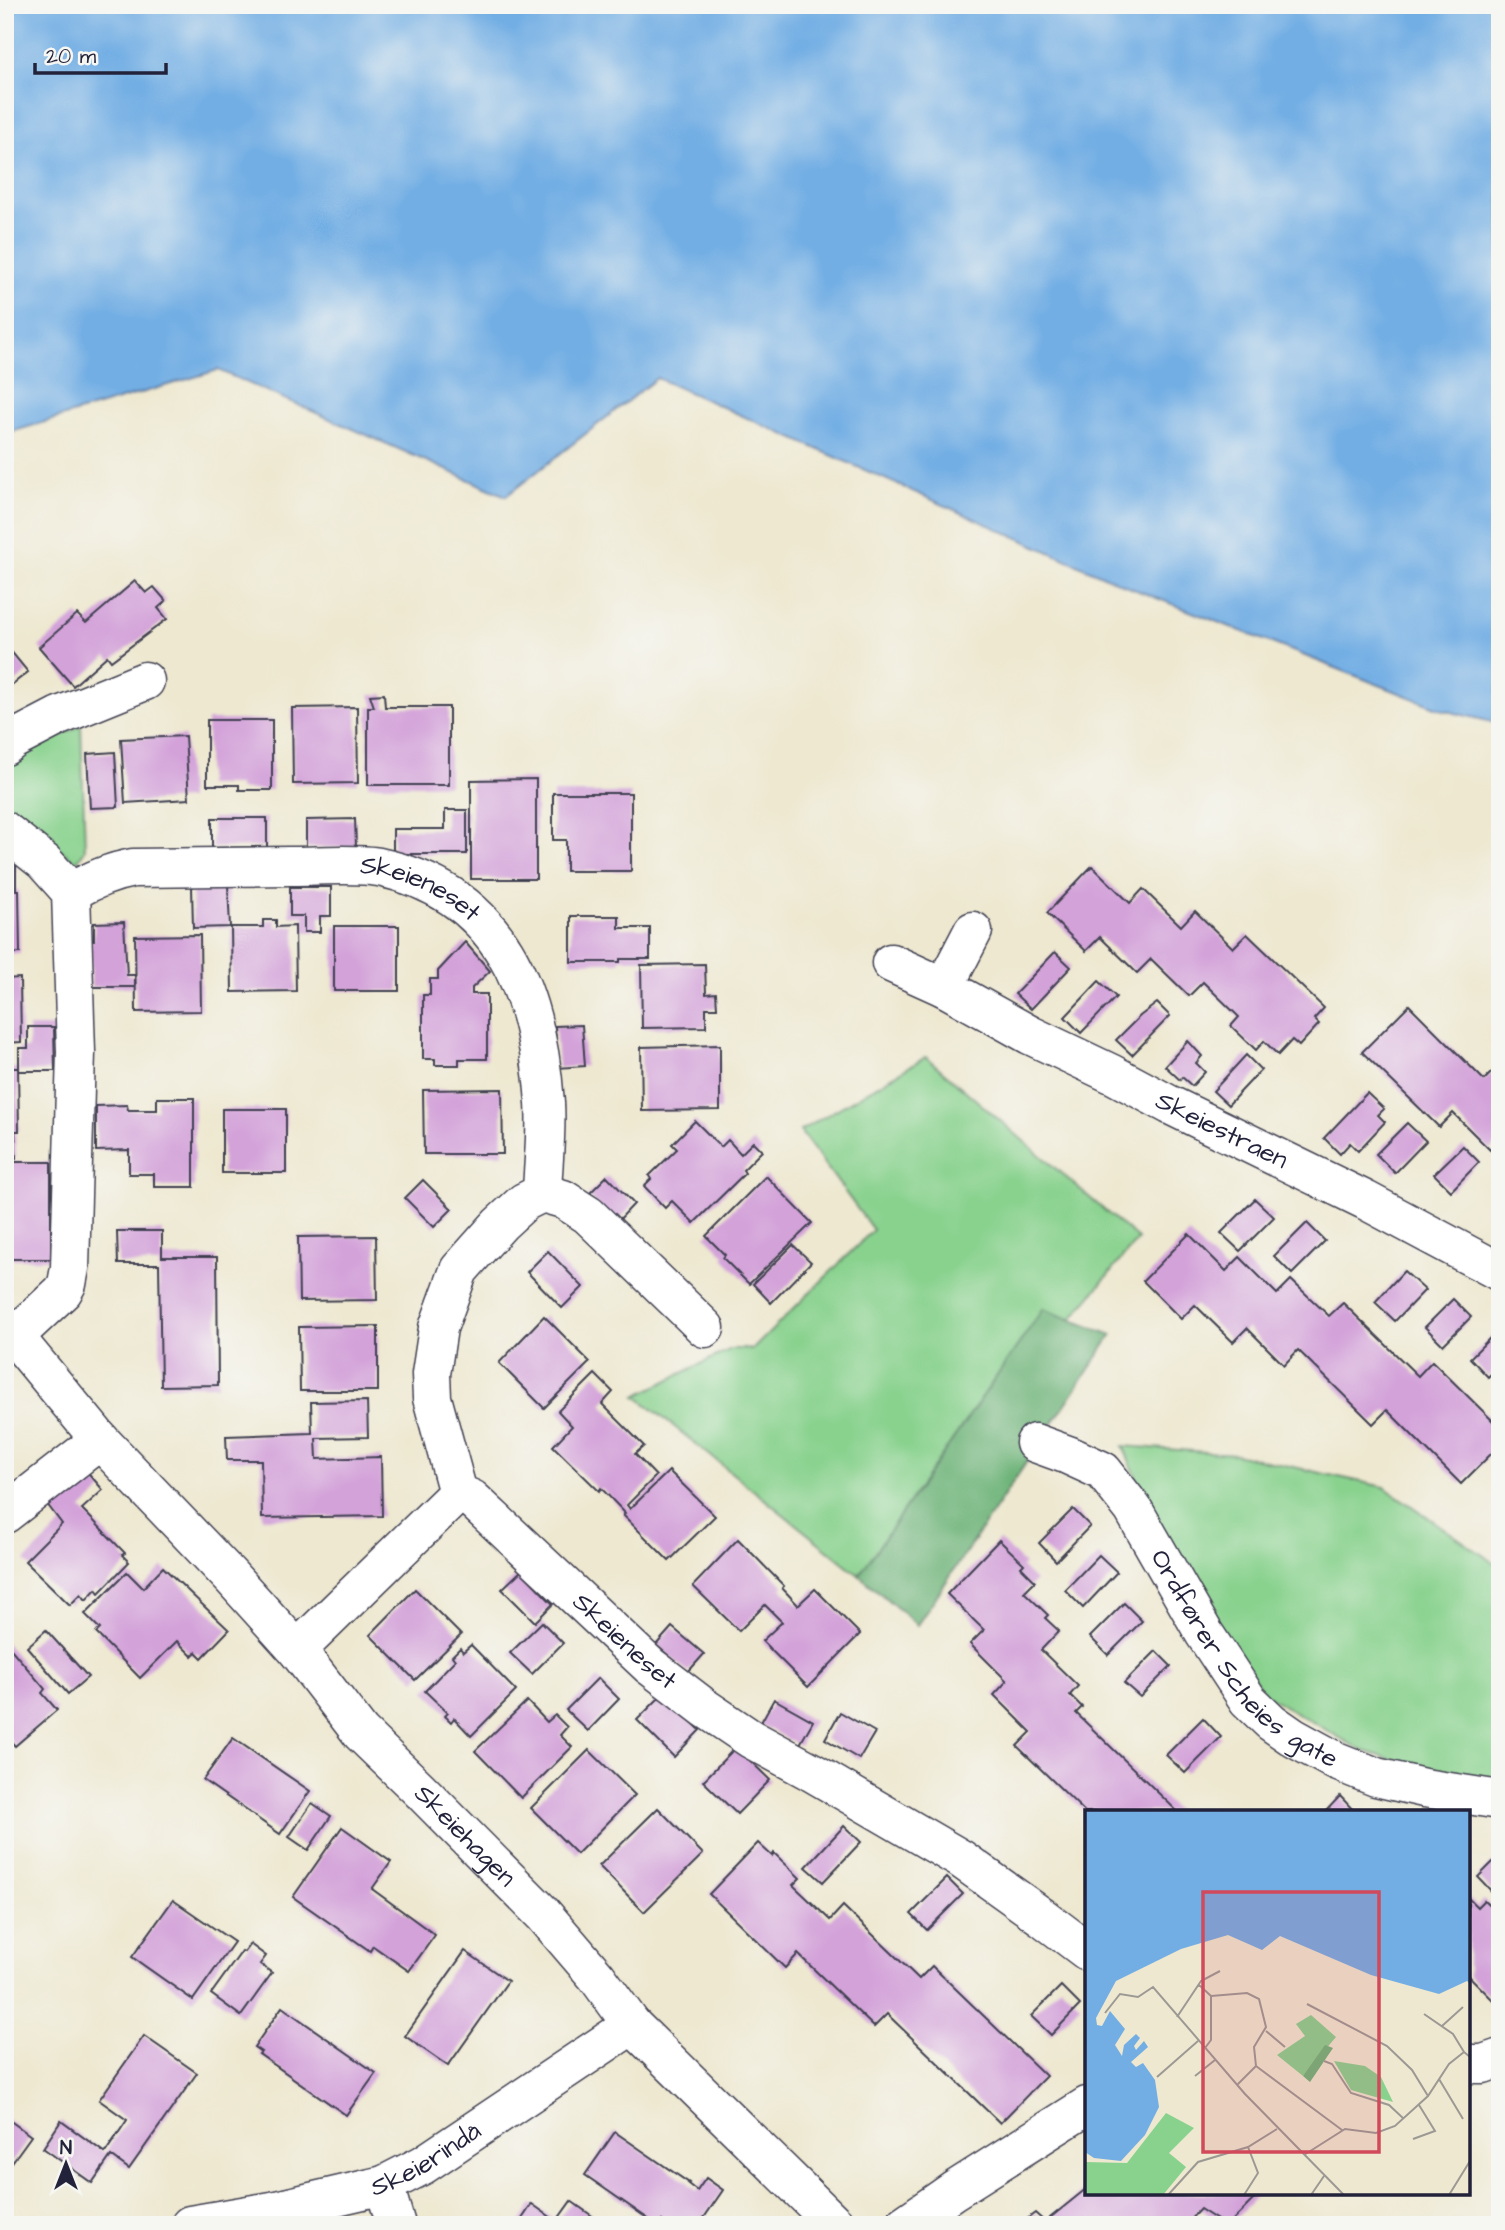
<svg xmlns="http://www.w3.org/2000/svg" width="1505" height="2230" font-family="'Architects Daughter',sans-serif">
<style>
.green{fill:#89d28e;stroke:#567a64;stroke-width:2}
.forest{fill:#6eb479;stroke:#486b5a;stroke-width:2}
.water{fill:#72aee4;stroke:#4a6890;stroke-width:2}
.building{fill:#d3a2d9}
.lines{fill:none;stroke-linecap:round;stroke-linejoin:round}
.minor-casing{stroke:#414051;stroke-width:41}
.minor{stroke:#fff;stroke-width:38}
.labels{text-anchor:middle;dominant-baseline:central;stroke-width:5;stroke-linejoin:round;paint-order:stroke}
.street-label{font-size:26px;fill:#22223b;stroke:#f6f6f2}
.inset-road{fill:none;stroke:#9c9994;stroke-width:2}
.view{fill:#d1495b;fill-opacity:0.15;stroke:#d1495b;stroke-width:3.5}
.inset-edge{fill:none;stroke:#22223b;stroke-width:3.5}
</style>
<rect width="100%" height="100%" fill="#f6f6f2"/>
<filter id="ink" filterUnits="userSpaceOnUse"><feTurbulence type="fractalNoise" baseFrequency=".0143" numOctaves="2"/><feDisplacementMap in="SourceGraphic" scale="14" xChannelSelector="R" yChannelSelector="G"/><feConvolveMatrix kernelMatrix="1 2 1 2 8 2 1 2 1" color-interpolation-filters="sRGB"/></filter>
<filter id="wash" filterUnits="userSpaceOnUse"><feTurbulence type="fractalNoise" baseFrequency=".00686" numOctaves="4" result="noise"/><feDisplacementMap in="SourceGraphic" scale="28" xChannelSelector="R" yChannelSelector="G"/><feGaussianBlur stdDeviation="1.57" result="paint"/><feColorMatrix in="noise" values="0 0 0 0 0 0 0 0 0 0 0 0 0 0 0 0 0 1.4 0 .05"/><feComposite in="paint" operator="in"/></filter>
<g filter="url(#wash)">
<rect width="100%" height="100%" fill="#eee8d0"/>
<!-- green -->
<g class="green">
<polygon points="81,725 85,850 77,862 16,818 5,803 5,764"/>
<polygon points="926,1057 1138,1239 859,1575 636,1396 731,1349 753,1349 873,1230 800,1131"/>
<polygon points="1123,1446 1235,1454 1384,1487 1500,1567 1500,1782 1413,1766 1361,1750 1264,1694 1163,1540"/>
</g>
<!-- forest -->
<polygon class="forest" points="1043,1309 1112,1335 917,1625 859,1575"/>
<!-- water -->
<polygon class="water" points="5,5 1500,5 1500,724 1443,710 1131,588 657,378 506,496 218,370 5,434"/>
<g id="blocks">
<!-- building -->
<g class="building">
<polygon points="135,581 146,593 154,587 166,601 158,608 167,619 111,661 107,656 73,686 39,647 77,614 86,623"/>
<polygon points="5,644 28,672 5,690"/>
<polygon points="384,694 385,707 449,707 449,785 368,785 368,707 374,707 370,695"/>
<polygon points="357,707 358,783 293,784 292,708"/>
<polygon points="207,720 272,720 272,790 239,790 239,785 207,785"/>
<polygon points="185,736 189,799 125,803 121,739"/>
<polygon points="115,752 118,807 90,808 87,754"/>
<polygon points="536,779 536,879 471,879 471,780"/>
<polygon points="553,793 631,793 631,871 566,871 566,840 553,840"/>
<polygon points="445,810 467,810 467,854 393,854 393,829 445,829"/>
<polygon points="212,818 267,818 267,847 212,848"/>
<polygon points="355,819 356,847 306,848 306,820"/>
<polygon points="5,860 16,860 16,890 19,890 20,953 5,954"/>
<polygon points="1092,866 1130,903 1143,889 1181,926 1195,911 1233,948 1247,934 1324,1008 1314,1019 1319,1024 1299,1046 1292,1040 1278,1055 1264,1041 1256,1050 1231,1026 1239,1017 1203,982 1189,996 1151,959 1137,973 1100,937 1086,951 1047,913"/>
<polygon points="228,885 230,927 193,928 192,886"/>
<polygon points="290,887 331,887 331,916 320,916 320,932 304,932 304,916 290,916"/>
<polygon points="571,916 619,916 619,928 650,928 650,959 620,959 620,962 571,962"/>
<polygon points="263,920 276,920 276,927 295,926 296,991 232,992 231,927 263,927"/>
<polygon points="124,922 127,975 135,975 135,987 91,987 91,940 94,940 94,923"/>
<rect x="334" y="926" width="65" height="65"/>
<polygon points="200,935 201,1011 136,1012 135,936"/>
<polygon points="465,942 490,971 472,988 472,994 487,994 487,1059 459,1059 459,1065 435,1065 435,1059 423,1059 423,995 430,995 430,979 438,979 438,971"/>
<polygon points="1055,952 1071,967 1031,1009 1015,994"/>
<polygon points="705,964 706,994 716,993 717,1008 706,1008 706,1027 642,1028 641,965"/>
<polygon points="20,978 21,1042 5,1043 5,979"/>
<polygon points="1099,981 1116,997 1081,1033 1065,1017"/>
<polygon points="1157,1003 1170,1016 1132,1055 1116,1040 1140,1016"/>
<polygon points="1409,1005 1484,1080 1498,1066 1500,1068 1500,1140 1490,1150 1453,1113 1439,1127 1362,1052"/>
<polygon points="582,1025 585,1066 558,1068 555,1026"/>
<polygon points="28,1027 54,1027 55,1071 19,1071 19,1048 28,1048"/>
<polygon points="1188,1041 1202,1056 1196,1063 1205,1072 1192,1086 1182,1077 1180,1080 1165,1066"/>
<polygon points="720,1045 720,1110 642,1111 641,1047"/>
<polygon points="1246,1055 1261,1070 1228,1105 1213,1091"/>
<polygon points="5,1068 18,1068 19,1131 15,1131 16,1158 5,1158"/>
<polygon points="502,1089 503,1154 424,1154 423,1090"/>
<polygon points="1367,1093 1384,1109 1378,1115 1385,1122 1358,1151 1350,1143 1340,1154 1324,1138"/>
<polygon points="157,1098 194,1098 194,1187 154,1187 154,1174 129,1174 129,1150 96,1151 96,1106 127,1105 128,1110 157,1110"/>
<rect x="222" y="1109" width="64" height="64"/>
<polygon points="695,1121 721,1147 728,1140 741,1154 753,1142 762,1151 743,1170 745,1173 694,1223 672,1201 665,1208 644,1186 651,1179 649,1176 677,1149 672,1144"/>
<polygon points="1407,1123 1426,1141 1395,1173 1376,1154"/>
<polygon points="1463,1146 1479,1162 1451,1191 1434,1174"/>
<rect x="5" y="1162" width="46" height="97"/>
<polygon points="607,1176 634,1204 616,1223 588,1195"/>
<polygon points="766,1176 812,1223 749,1284 723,1258 725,1255 706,1236"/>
<polygon points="423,1180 452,1209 434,1227 405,1198"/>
<polygon points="1255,1199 1274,1217 1240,1251 1221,1233"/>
<polygon points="1307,1223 1325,1241 1292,1274 1274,1256"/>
<polygon points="117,1231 162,1231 162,1257 217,1257 218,1385 161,1386 159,1264 118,1264"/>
<polygon points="1189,1234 1226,1271 1240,1257 1277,1294 1291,1280 1329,1316 1343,1303 1418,1376 1432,1361 1500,1428 1500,1445 1461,1484 1387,1410 1373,1424 1298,1350 1284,1365 1247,1328 1233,1342 1195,1305 1181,1319 1143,1281"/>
<polygon points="376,1236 377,1300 299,1301 298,1237"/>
<polygon points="793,1245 811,1262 771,1303 753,1284"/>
<polygon points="548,1251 583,1287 562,1308 527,1272"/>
<polygon points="1404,1271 1425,1290 1395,1321 1375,1302"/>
<polygon points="1453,1299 1471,1317 1443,1345 1425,1327"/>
<polygon points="544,1316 590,1362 544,1408 499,1363"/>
<polygon points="378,1326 378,1391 300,1391 299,1327"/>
<polygon points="1500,1328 1500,1365 1488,1377 1470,1358"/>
<polygon points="595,1374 613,1392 602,1404 644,1446 635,1454 656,1476 627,1505 630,1509 669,1471 715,1516 669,1561 623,1515 625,1513 601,1488 599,1491 553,1446 572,1426 558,1411"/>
<polygon points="367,1401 368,1437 316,1438 317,1459 381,1457 382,1516 262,1518 261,1460 227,1460 226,1436 312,1433 311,1402"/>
<polygon points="84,1468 103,1490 82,1509 125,1553 122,1555 129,1562 99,1593 96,1589 86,1600 81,1594 70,1605 25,1561 62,1524 44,1500"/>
<polygon points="1073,1509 1090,1526 1056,1561 1039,1543"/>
<polygon points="738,1539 784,1586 782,1588 798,1605 815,1589 860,1634 808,1687 762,1641 782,1622 765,1605 739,1631 693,1586"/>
<polygon points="999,1540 1024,1564 1021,1567 1035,1581 1024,1592 1048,1615 1045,1618 1059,1631 1041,1650 1078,1686 1070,1695 1082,1707 1076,1713 1178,1812 1087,1812 1087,1814 1017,1746 1031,1732 994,1695 1007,1681 970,1644 984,1630 947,1594"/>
<polygon points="1099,1555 1117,1572 1083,1608 1065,1590"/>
<polygon points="163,1567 229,1630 202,1658 196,1652 192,1656 177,1641 140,1678 96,1633 100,1629 85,1614 127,1572 143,1588"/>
<polygon points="521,1571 553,1604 535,1622 502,1589"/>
<polygon points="415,1589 461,1635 415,1680 370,1635"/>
<polygon points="1124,1603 1142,1621 1108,1655 1090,1637"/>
<polygon points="542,1622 563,1643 532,1674 510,1653"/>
<polygon points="672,1627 704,1654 688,1672 656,1645"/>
<polygon points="46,1630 88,1677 68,1694 27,1647"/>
<polygon points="5,1642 45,1689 42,1693 57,1710 15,1746 5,1735"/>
<polygon points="471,1645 516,1691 471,1736 454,1718 451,1722 445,1716 448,1713 425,1691 455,1660 452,1656 460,1648 463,1652"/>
<polygon points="1156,1651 1171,1666 1140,1697 1124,1683"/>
<polygon points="598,1678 619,1699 588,1731 566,1710"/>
<polygon points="663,1694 700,1730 674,1757 637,1720"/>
<polygon points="774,1699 813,1721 799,1746 760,1724"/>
<polygon points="527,1701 547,1722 555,1715 567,1727 560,1735 572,1747 521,1798 475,1751"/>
<polygon points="840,1712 875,1732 859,1759 825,1739"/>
<polygon points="1203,1718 1221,1737 1185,1773 1166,1755"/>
<polygon points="233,1738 310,1791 280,1834 203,1780"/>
<polygon points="736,1747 770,1780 737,1814 703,1781"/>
<polygon points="589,1750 635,1795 577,1854 531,1808"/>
<polygon points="1340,1796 1355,1812 1325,1812"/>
<polygon points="312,1803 331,1816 308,1850 289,1837"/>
<polygon points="658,1808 703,1854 644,1912 599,1866"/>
<polygon points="844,1826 861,1842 823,1882 806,1867"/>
<polygon points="342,1827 391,1862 372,1889 435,1935 409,1971 373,1946 370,1951 293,1897"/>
<polygon points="758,1843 772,1856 774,1853 800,1878 793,1885 830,1920 843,1906 919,1979 932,1966 1046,2076 1000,2123 887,2014 874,2027 798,1954 785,1968 709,1894"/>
<polygon points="1500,1855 1500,1890 1495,1895 1478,1877"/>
<polygon points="947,1878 963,1894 927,1930 911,1914"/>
<polygon points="1468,1898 1477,1907 1484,1900 1500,1915 1500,2007 1468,1975"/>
<polygon points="173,1900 234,1942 193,2000 132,1957"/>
<polygon points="250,1944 266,1956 260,1964 272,1973 241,2016 211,1994 242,1951 244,1952"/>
<polygon points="465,1951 508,1981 448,2066 405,2036"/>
<polygon points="1061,1986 1080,2005 1051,2035 1031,2016"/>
<polygon points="282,2007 376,2073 346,2115 259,2054 261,2052 254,2047"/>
<polygon points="144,2036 197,2073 129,2169 111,2156 92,2183 43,2148 61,2121 105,2153 127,2120 99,2100"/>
<polygon points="5,2117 31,2136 5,2172"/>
<polygon points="615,2132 689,2183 688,2184 697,2191 706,2178 723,2190 699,2225 668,2225 662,2221 660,2225 657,2225 585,2175"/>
<polygon points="1087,2188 1087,2193 1260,2193 1228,2225 1225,2225 1200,2209 1185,2225 1019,2225 1035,2213 1045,2222"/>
<polygon points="571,2201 605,2225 565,2225 558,2219"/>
<polygon points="532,2204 562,2225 518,2225"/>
</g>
</g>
</g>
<g filter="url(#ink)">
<use href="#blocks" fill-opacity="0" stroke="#414051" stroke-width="2"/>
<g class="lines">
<!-- minor casing -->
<g class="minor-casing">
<g id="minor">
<polyline points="5,746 13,740 59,716 145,681"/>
<polyline points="5,831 44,862 71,892 76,1052 70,1268 67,1284 63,1291 15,1336"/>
<path id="s1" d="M71 892C92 880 110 872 133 868 187 867 240 867 293 866 317 866 357 863 379 867 501 893 537 990 545 1103 547 1132 543 1164 542 1193L524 1202 500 1224 459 1270 438 1328 431 1374 432 1398 458 1493 472 1499 650 1666 705 1708 751 1739 810 1771 961 1859 1042 1917 1087 1951"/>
<path id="s2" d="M891 963 944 987 1030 1035 1112 1074 1170 1105 1365 1200 1500 1272"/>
<polyline points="944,987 973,931"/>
<polyline points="542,1193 563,1199 588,1215 705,1328"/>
<path id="s3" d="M5 1325 100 1440 232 1578 297 1650 361 1733 419 1789 543 1914 597 1977 632 2025 836 2225"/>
<path id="s4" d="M1035 1443 1068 1455 1103 1471 1133 1509 1204 1633 1248 1700 1271 1722 1294 1738 1336 1761 1376 1777 1424 1788 1500 1800"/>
<polyline points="5,1514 100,1440"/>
<polyline points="297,1650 458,1493"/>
<polyline points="1468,2064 1483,2064 1500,2058"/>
<polyline points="384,2185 396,2225"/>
<path id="s5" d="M190 2225 272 2211 384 2185 423 2165 632 2025"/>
<polyline points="904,2225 953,2191 1087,2106"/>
</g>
</g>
<!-- minor -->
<use href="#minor" class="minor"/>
</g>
</g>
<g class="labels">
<!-- street labels -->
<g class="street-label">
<text stroke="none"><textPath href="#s1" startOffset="359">Skeieneset</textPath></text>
<text stroke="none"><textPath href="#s2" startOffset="371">Skeiestraen</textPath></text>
<text stroke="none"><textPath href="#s1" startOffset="1286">Skeieneset</textPath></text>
<text stroke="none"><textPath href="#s4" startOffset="312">Ordfører Scheies gate</textPath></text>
<text stroke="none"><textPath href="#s3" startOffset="688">Skeiehagen</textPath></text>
<text stroke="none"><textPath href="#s5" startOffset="247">Skeierindå</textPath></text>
</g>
</g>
<!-- overview -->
<g transform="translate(1085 1810)">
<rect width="385" height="385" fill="#eee8d0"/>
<path d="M226 205 251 227 218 266 192 245 220 226 211 214ZM249 251 280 256 296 267 308 292 266 280ZM81 303 109 318 84 343 101 357 78 385H0V352L42 353Z" fill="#89d28e"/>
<path d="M240 235 248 238 225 272 218 266Z" fill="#6eb479"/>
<path d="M0 0H385V174L382 171 354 184 286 165 195 126 177 140 143 125 96 139 31 171 11 208 12 215 17 216 25 201 40 219 30 235 37 246 39 235 51 224 55 228 49 236 51 240 59 231 63 237 46 252 51 257 58 253 70 270 74 297 60 325 36 351 9 348 0 342Z" fill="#72aee4"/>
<path class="inset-road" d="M113 174 126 186V230L120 238M126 186 162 183 174 189 181 217 169 237 171 256 257 320M222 194 302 236 327 260 343 286M20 203 35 184 53 187 68 177 160 284 259 385M339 204 368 224 379 242M92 207 116 171 135 161M357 216 378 197M181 221 200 237M239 251 247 254 266 283 304 295 319 309M110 266 130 250M72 267 113 231M354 269 378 309M152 275 171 256M328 329 350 321 334 295M219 345 260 319 291 323 310 316 343 286 364 254 379 242 385 247M83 385 113 352 163 337 192 319M159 385 173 363 163 337M226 385 239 366M364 385 385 351"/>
<path class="view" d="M118 82H294V342H118Z"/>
<rect width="385" height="385" class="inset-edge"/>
</g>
<!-- margin -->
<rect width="1505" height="2230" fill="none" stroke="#f6f6f2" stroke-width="28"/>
<!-- north arrow -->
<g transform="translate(66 2164)" stroke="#f6f6f2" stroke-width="5" paint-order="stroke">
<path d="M0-5L12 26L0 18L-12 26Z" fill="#22223b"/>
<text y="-10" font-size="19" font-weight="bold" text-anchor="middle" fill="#22223b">N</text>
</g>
<!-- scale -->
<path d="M35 63v10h131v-10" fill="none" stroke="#22223b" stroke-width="3.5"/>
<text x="46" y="63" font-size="21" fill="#22223b" stroke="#f6f6f2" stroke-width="5" paint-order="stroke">20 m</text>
</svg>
